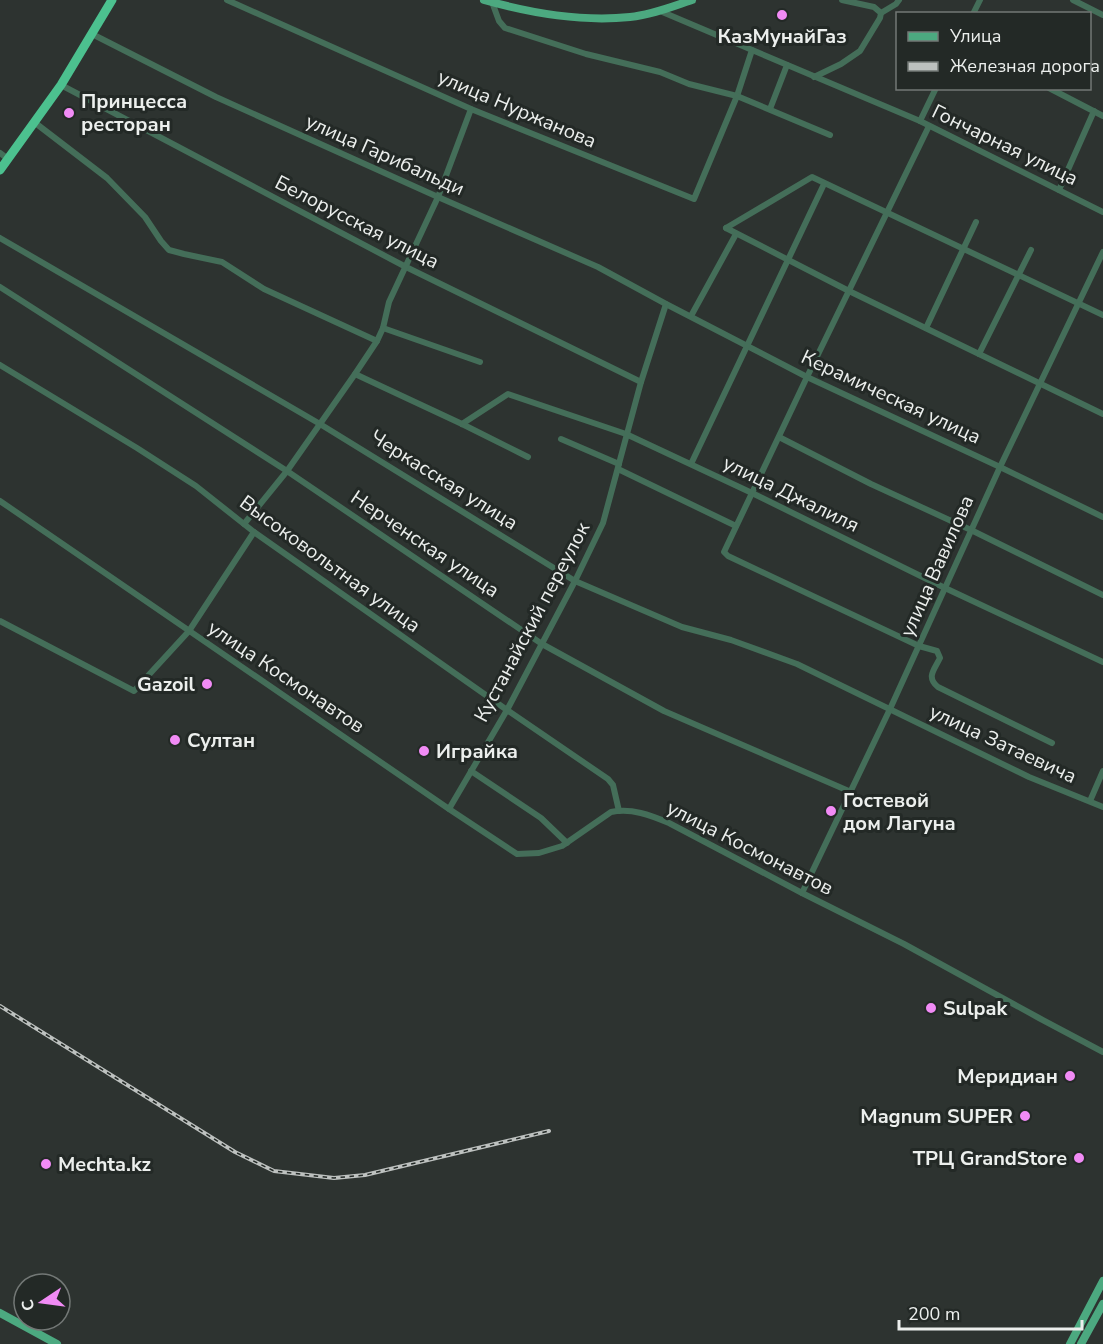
<svg xmlns="http://www.w3.org/2000/svg" width="1103" height="1344" font-family="'Nunito Sans',sans-serif">
<style>
.lines{fill:none;stroke-linecap:round;stroke-linejoin:round}
.minor{stroke:#446e59;stroke-width:6}
.major{stroke:#4ca980;stroke-width:8}
.highway{stroke:#4cc18f;stroke-width:9}
.rail-casing{stroke:#bdc1bf;stroke-width:4}
.rail{stroke:#232926;stroke-width:1.5;stroke-dasharray:4.5;stroke-linecap:butt}
.poi-dot{fill:#f18bf5;stroke:#232926;stroke-width:2}
.labels{text-anchor:middle;dominant-baseline:central;stroke-width:6;stroke-linejoin:round;paint-order:stroke}
.poi-label{font-size:20px;font-weight:bold;fill:#ecefed;stroke:#232926;text-anchor:start}
.street-label{font-size:20px;fill:#ecefed;stroke:#232926}
</style>
<rect width="100%" height="100%" fill="#2d3330"/>
<g class="lines">
<!-- minor -->
<g class="minor">
<polyline points="227,0 471,109 694,199 737,96 752,50"/>
<polyline points="1073,0 1103,15"/>
<polyline points="492,2 499,21 505,28 586,54 660,72 689,84 737,96 830,135"/>
<polyline points="660,11 920,121 1103,212"/>
<polyline points="881,13 896,4 899,0"/>
<polyline points="973,14 980,0"/>
<polyline points="92,34 216,97 438,197 598,267 666,304 807,377 1000,467 1103,517"/>
<polyline points="814,77 841,64 860,51 880,18 881,13 874,7 842,0"/>
<polyline points="61,85 406,267 641,382"/>
<polyline points="1049,88 1103,116"/>
<polyline points="770,109 787,65"/>
<polyline points="920,121 936,88"/>
<polyline points="34,122 107,178 145,217 161,241 169,250 184,254 222,262 264,289 377,341"/>
<path d="M929 126 807 377 724 552 728 556 919 646 937 651 940 658C934 670 926 677 938 687L1052 743"/>
<polyline points="0,153 8,159"/>
<polyline points="1059,190 1094,111"/>
<polyline points="726,228 812,177 1103,315"/>
<polyline points="726,228 849,291 1103,414"/>
<polyline points="0,238 320,424 575,581 682,627 731,640 797,664 1029,777 1103,807"/>
<polyline points="0,287 287,471 542,644 664,711 851,792"/>
<polyline points="691,316 736,234"/>
<polyline points="383,328 480,362"/>
<polyline points="926,328 976,222"/>
<polyline points="979,354 1031,250"/>
<polyline points="0,365 137,448 196,486 254,532 507,710 608,779 613,785 619,811"/>
<polyline points="355,374 462,424 528,457"/>
<polyline points="462,424 508,394 626,434 752,493 945,588 1103,662"/>
<polyline points="779,437 871,484 971,530 1103,595"/>
<polyline points="561,439 619,464"/>
<polyline points="691,464 824,184"/>
<polyline points="618,469 736,526"/>
<path d="M0 501 449 809 517 854 539 853 562 846 611 812C632 808 650 815 669 823L802 893 904 944 1039 1018 1103 1052"/>
<polyline points="244,524 287,471 355,374 377,341 383,328 389,302 438,197 471,109"/>
<polyline points="0,621 134,691 189,631 254,532"/>
<polyline points="471,771 541,818 567,843"/>
<polyline points="1090,801 1103,771"/>
<polyline points="449,809 507,710 575,581 603,523 641,382 666,304"/>
<polyline points="802,893 890,709 1000,467 1103,252"/>
</g>
<!-- major -->
<g class="major">
<path d="M484 0C530 13 582 22 630 17 651 15 671 7 692 0"/>
<polyline points="0,1313 57,1344"/>
<polyline points="1070,1344 1103,1281"/>
<polyline points="1081,1344 1103,1304"/>
</g>
<!-- highway -->
<polyline class="highway" points="0,170 61,85 112,0"/>
<!-- rail casing -->
<g class="rail-casing">
<polyline id="rail" points="0,1006 235,1152 274,1171 334,1178 365,1175 549,1131"/>
</g>
<!-- rail -->
<use href="#rail" class="rail"/>
</g>
<!-- markers -->
<g class="poi-dot">
<circle cx="782" cy="15" r="6"/>
<circle cx="69" cy="113" r="6"/>
<circle cx="207" cy="684" r="6"/>
<circle cx="175" cy="740" r="6"/>
<circle cx="424" cy="751" r="6"/>
<circle cx="831" cy="811" r="6"/>
<circle cx="931" cy="1008" r="6"/>
<circle cx="1070" cy="1076" r="6"/>
<circle cx="1025" cy="1116" r="6"/>
<circle cx="1079" cy="1158" r="6"/>
<circle cx="46" cy="1164" r="6"/>
</g>
<g class="labels">
<!-- poi labels -->
<g class="poi-label">
<text x="782" y="36" text-anchor="middle">КазМунайГаз</text>
<text x="81" y="101">Принцесса<tspan x="81" dy="23">ресторан</tspan></text>
<text x="195" y="684" text-anchor="end">Gazoil</text>
<text x="187" y="740">Султан</text>
<text x="436" y="751">Играйка</text>
<text x="843" y="800">Гостевой<tspan x="843" dy="23">дом Лагуна</tspan></text>
<text x="943" y="1008">Sulpak</text>
<text x="1058" y="1076" text-anchor="end">Меридиан</text>
<text x="1013" y="1116" text-anchor="end">Magnum SUPER</text>
<text x="1067" y="1158" text-anchor="end">ТРЦ GrandStore</text>
<text x="58" y="1164">Mechta.kz</text>
</g>
<!-- street labels -->
<g class="street-label">
<text transform="translate(517 109) rotate(23)">улица Нуржанова</text>
<text transform="translate(1005 145) rotate(26)">Гончарная улица</text>
<text transform="translate(385 155) rotate(24)">улица Гарибальди</text>
<text transform="translate(357 222) rotate(27)">Белорусская улица</text>
<text transform="translate(891 397) rotate(25)">Керамическая улица</text>
<text transform="translate(444 480) rotate(32)">Черкасская улица</text>
<text transform="translate(791 494) rotate(26)">улица Джалиля</text>
<text transform="translate(425 544) rotate(34)">Нерченская улица</text>
<text transform="translate(330 564) rotate(36)">Высоковольтная улица</text>
<text transform="translate(937 566) rotate(-66)">улица Вавилова</text>
<text transform="translate(532 622) rotate(-62)">Кустанайский переулок</text>
<text transform="translate(286 677) rotate(34)">улица Космонавтов</text>
<text transform="translate(1003 744) rotate(25)">улица Затаевича</text>
<text transform="translate(750 848) rotate(27)">улица Космонавтов</text>
</g>
</g>
<!-- legend -->
<rect x="896" y="12" width="195" height="78" fill="#232926" stroke="#737876" stroke-width="1.5"/>
<rect x="908" y="32" width="30" height="9" fill="#4ca980" stroke="#737876" stroke-width="1.5"/>
<text x="950" y="42" font-size="18" fill="#ecefed">Улица</text>
<rect x="908" y="62" width="30" height="9" fill="#bdc1bf" stroke="#737876" stroke-width="1.5"/>
<text x="950" y="72" font-size="18" fill="#ecefed">Железная дорога</text>
<!-- north arrow -->
<g transform="translate(42 1302) rotate(257)"><circle r="28" fill="#232926" stroke="#737876" stroke-width="1.5"/>
<path d="M0-4.5L10 22L0 15L-10 22Z" fill="#f18bf5"/>
<text y="-9" font-size="16" font-weight="bold" text-anchor="middle" fill="#ecefed">С</text>
</g>
<!-- scale -->
<path d="M899 1320v9h183v-9" fill="none" stroke="#ecefed" stroke-width="3"/>
<text x="908" y="1320" font-size="18" fill="#ecefed" stroke="#232926" stroke-width="4.5" paint-order="stroke">200 m</text>
</svg>
